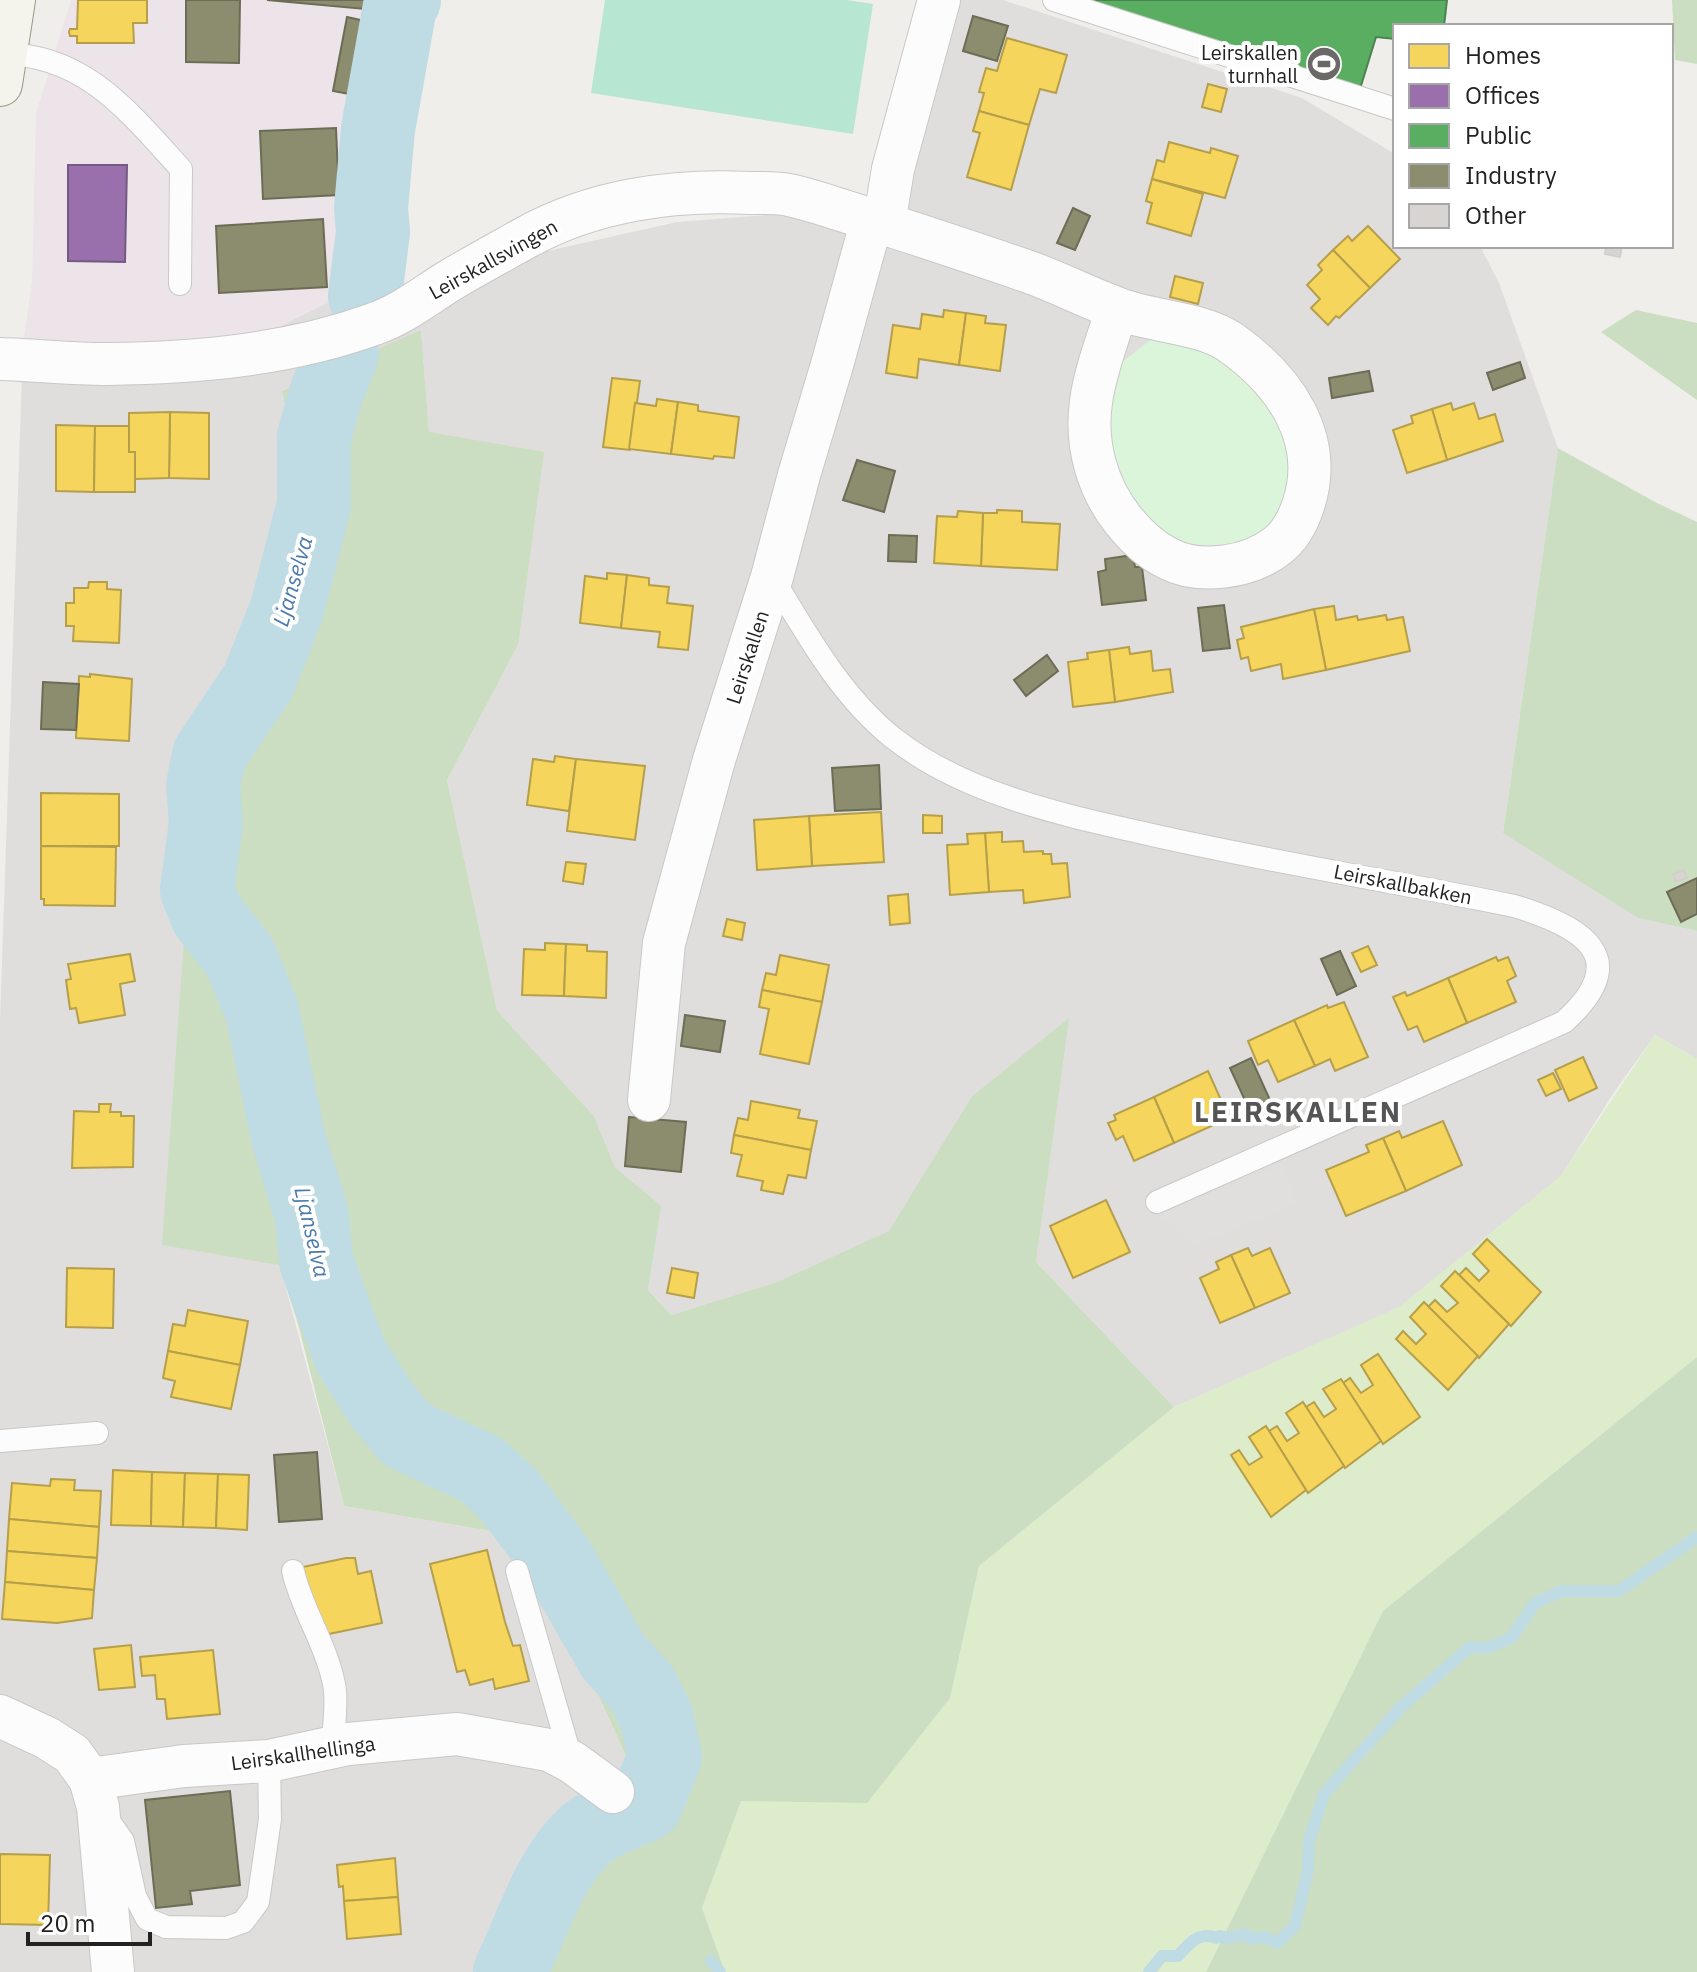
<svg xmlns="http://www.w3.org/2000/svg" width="1697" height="1972" font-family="'IBM Plex Sans',sans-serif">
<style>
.residential{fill:#dfdedc}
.industrial{fill:#ede4e9}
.grass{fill:#ddeccb}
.forest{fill:#cbdec1}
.park{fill:#daf5da}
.pitch{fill:#b7e6d2}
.parking{fill:#e0dfde}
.homes{fill:#f6d55c;stroke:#b69f4b;stroke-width:2}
.offices{fill:#9970ab;stroke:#755982;stroke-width:2}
.public{fill:#5aae61;stroke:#49844e;stroke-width:2}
.industry{fill:#8c8c6e;stroke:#6c6c57;stroke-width:2}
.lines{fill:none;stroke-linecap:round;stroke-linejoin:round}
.stream{stroke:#bfdbe3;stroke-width:12}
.river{stroke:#bfdbe3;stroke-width:74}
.building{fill:#d7d4d2;stroke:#d3d0cc;stroke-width:2}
.service-casing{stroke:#c9c8c7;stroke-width:24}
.minor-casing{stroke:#c9c8c7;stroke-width:44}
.secondary-casing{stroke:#999a82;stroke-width:46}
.service{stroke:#fdfcfc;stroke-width:22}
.minor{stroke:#fdfcfc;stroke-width:42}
.secondary{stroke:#f4f4ed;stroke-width:44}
.labels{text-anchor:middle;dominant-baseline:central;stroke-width:8;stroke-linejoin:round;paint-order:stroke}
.poi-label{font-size:20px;fill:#222;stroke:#fff;text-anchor:end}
.street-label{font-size:20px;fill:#222;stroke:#fff}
.water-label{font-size:22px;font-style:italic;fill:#4a7aab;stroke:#fff}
.district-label{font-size:28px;font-weight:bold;letter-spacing:2px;fill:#555;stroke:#fff}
</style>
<rect width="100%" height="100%" fill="#f0eeeb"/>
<!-- residential -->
<polygon class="residential" points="952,0 1003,0 1302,98 1395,154 1395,246 1480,246 1499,283 1558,448 1503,832 1638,918 1697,931 1697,1059 1655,1035 1615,1091 1561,1176 1399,1308 1174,1407 1036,1262 1068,1019 972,1096 890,1231 777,1282 671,1315 648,1290 660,1206 615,1167 594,1116 497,1012 447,780 518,645 429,432 421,331 282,391 309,517 177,767 186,913 344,1506 526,1537 632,1769 510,1972 0,1972 0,1021 23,344 268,332 337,298 677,222 893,205"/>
<!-- industrial -->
<polygon class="industrial" points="71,0 421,0 337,298 268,332 165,347 23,344 32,282 36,113"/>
<!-- grass -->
<polygon class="grass" points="1655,1035 1697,1059 1697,1357 1383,1611 1206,1972 725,1972 702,1908 741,1801 950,1698 979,1566 1174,1407 1399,1307 1561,1176"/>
<!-- forest -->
<g class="forest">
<polygon points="1672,0 1697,0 1697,64 1675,60"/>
<polygon points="1636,310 1697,323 1697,400 1601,332"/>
<polygon points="421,330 429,432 544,452 518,645 447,780 497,1011 594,1116 615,1167 661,1206 648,1290 671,1315 777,1282 889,1231 972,1096 1069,1018 1036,1262 1174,1407 979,1566 950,1698 867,1803 741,1801 702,1908 725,1972 510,1972 632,1769 526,1537 344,1506 298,1324 279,1265 162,1245 186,913 177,767 308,517 282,391"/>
<polygon points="1558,448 1657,503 1697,522 1697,931 1638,918 1503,833"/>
<polygon points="1697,1357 1697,1972 1206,1972 1383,1611"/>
</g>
<!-- park -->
<polygon class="park" points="1153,338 1219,353 1249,377 1294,450 1280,515 1259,537 1196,554 1138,515 1113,467 1106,419 1121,363"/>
<!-- pitch -->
<polygon class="pitch" points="605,0 847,0 873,4 853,134 591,93"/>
<!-- parking -->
<polygon class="parking" points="1282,1164 1297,1203 1194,1245 1160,1214"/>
<!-- homes -->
<g class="homes">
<polygon points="78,0 147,0 147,23 133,23 134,43 77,43 77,36 70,36 69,32 70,29 77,29"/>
<polygon points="1007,38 1067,55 1056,93 1040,89 1029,125 979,111 984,93 979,92 986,68 997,71"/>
<polygon points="1208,84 1227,89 1221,112 1202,107"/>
<polygon points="979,111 1029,125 1011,190 967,177 980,133 973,131"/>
<polygon points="1169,142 1210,153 1211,148 1238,156 1225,198 1152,179 1157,160 1164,162"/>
<polygon points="1152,179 1203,194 1191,236 1147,223 1152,203 1146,201"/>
<polygon points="1368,226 1400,259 1370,288 1333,250 1348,236 1352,241"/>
<polygon points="1333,250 1370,288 1339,318 1336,316 1328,325 1311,308 1320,299 1307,285 1322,270 1318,265"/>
<polygon points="1175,276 1203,283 1198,304 1170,297"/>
<polygon points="944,310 966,313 959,365 919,359 917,378 886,373 893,325 920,329 922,314 943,317"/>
<polygon points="966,313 986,316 985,323 1006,325 1000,371 959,365"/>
<polygon points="612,378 640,381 630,450 603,447"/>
<polygon points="657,399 678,402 671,454 629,449 635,403 656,406"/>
<polygon points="678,402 698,405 698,411 739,417 734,458 714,456 713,459 671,454"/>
<polygon points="1451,403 1453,410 1474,403 1479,419 1495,414 1503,441 1447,460 1432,409"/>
<polygon points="1432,409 1447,460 1407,473 1393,430 1413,423 1411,416"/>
<polygon points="170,412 209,413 209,479 169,478"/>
<polygon points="170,412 169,478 135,479 135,452 129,452 129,413"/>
<polygon points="56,425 95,426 94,492 56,491"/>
<polygon points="95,426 129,426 129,452 135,452 135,492 94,492"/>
<polygon points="997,510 1022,511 1022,522 1060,524 1057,570 981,566 983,513 997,513"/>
<polygon points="958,511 983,513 981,566 934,563 937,516 957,517"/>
<polygon points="607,573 627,575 621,628 580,623 585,576 607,579"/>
<polygon points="627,575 649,578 649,585 669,587 667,603 693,606 688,650 658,647 660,632 621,628"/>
<polygon points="89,582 107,582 107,589 121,590 119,643 73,641 74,626 66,626 66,603 74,603 74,588 88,588"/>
<polygon points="1334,606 1336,620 1357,616 1358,620 1386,615 1387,620 1403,617 1410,651 1326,670 1314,609"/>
<polygon points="1314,609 1326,670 1283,679 1281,664 1251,671 1248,657 1241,659 1237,640 1244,638 1241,627"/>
<polygon points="1129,647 1130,654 1151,651 1153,671 1170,669 1173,692 1115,702 1109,650"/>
<polygon points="1109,650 1115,702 1073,707 1068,662 1088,659 1087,653"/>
<polygon points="90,674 132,679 129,741 76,738 79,676 90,677"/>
<polygon points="555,756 576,759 569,811 527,805 533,759 554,762"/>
<polygon points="576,759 645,766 635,840 567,831"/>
<polygon points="41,793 119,794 119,846 41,846"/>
<polygon points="881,812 884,862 812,866 809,816"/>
<polygon points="923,815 942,816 942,833 923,833"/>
<polygon points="809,816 812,866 757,870 754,820"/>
<polygon points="1002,832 1002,842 1023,841 1024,852 1043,851 1043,854 1051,854 1052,864 1067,863 1070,897 1024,903 1023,890 989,892 985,833"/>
<polygon points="985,833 989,892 950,895 947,845 968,844 967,834"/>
<polygon points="41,846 116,847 115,906 44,905 44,899 41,899"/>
<polygon points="566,862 586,864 583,884 563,881"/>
<polygon points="908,894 910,923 890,925 888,896"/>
<polygon points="727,919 745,923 742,940 723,936"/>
<polygon points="545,943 566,944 564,996 522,995 524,949 545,950"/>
<polygon points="566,944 587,945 587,951 607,952 606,998 564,996"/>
<polygon points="1368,946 1377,965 1361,972 1352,953"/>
<polygon points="130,954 135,981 120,984 125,1015 79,1023 76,1008 70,1009 66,980 71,979 68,964"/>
<polygon points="780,955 829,965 822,1002 762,990 766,973 776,975"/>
<polygon points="1496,957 1498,961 1508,957 1516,976 1507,981 1516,1002 1467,1023 1448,978"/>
<polygon points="1448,978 1467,1023 1424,1042 1417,1026 1408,1030 1393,997 1405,992 1407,996"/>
<polygon points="762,990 822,1002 809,1064 760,1054 769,1009 759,1007"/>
<polygon points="1344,1002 1368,1057 1335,1071 1330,1059 1315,1066 1294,1020 1327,1005 1328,1008"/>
<polygon points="1294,1020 1315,1066 1278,1082 1268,1060 1258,1065 1248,1041"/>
<polygon points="1583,1057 1597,1088 1569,1101 1555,1070"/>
<polygon points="1208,1071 1229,1118 1174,1143 1154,1097"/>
<polygon points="1553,1073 1561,1089 1546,1096 1538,1080"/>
<polygon points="1154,1097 1174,1143 1134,1161 1123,1136 1116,1140 1108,1123 1116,1120 1114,1115"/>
<polygon points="751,1101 800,1110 798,1118 817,1121 811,1150 734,1135 738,1118 748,1120"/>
<polygon points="99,1104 111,1104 110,1112 121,1112 121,1116 134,1116 133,1167 72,1168 74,1111 99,1112"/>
<polygon points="1443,1121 1462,1165 1406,1191 1383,1138 1399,1131 1402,1138"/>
<polygon points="734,1135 811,1150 806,1178 788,1175 783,1194 761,1190 763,1181 737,1176 742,1155 731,1153"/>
<polygon points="1383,1138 1406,1191 1346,1216 1326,1170 1369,1152 1366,1145"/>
<polygon points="1106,1200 1130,1252 1073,1278 1050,1226"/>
<polygon points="1487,1239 1541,1292 1511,1326 1459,1275 1466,1268 1479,1281 1489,1271 1473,1254"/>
<polygon points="1248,1248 1252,1256 1270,1248 1290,1293 1255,1308 1231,1255"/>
<polygon points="1231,1255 1255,1308 1220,1323 1200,1278 1219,1269 1216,1262"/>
<polygon points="67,1268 114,1269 113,1328 66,1327"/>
<polygon points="672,1268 698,1273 694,1298 667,1293"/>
<polygon points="1455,1271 1509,1324 1479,1358 1428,1307 1435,1300 1447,1312 1458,1303 1441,1286"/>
<polygon points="1424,1302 1478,1356 1448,1390 1396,1339 1403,1331 1416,1344 1426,1334 1410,1317"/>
<polygon points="188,1310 248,1321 240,1365 168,1351 173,1324 185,1326"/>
<polygon points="168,1351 240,1365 231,1409 171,1397 175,1381 163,1378"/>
<polygon points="1378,1354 1420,1417 1383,1444 1343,1383 1350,1378 1361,1393 1373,1385 1361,1365"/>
<polygon points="1341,1379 1381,1441 1345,1468 1306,1407 1314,1402 1324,1417 1336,1409 1323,1389"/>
<polygon points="1303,1402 1344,1466 1308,1493 1269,1431 1277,1426 1287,1441 1299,1433 1286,1413"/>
<polygon points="1266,1426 1306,1490 1271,1517 1231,1455 1239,1450 1249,1465 1262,1457 1249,1437"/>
<polygon points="113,1470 152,1472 151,1526 111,1525"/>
<polygon points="152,1472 185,1473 183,1527 151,1526"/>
<polygon points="185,1473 218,1474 216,1528 183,1527"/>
<polygon points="218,1474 249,1475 247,1530 216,1528"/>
<polygon points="51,1479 75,1480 74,1490 101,1491 99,1527 9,1519 12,1483 50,1486"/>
<polygon points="9,1519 99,1527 97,1558 7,1551"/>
<polygon points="487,1550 505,1622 513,1646 520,1645 529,1681 495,1689 493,1679 470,1685 465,1670 457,1672 430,1564"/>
<polygon points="7,1551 97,1558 94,1590 5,1582"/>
<polygon points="346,1558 355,1558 358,1574 371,1571 382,1623 319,1636 303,1567"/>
<polygon points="5,1582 94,1590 92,1618 57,1623 2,1619"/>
<polygon points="131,1645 135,1687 99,1690 94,1649"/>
<polygon points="213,1650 220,1714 167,1719 165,1699 157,1699 155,1675 142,1676 140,1657"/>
<polygon points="0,1854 50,1855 48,1925 0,1924"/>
<polygon points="395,1858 398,1897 344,1901 343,1886 339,1887 337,1865"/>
<polygon points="398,1897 401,1934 347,1939 344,1901"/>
</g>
<!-- offices -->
<polygon class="offices" points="68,165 127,165 125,262 68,261"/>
<!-- public -->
<polygon class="public" points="1081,0 1447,0 1444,26 1395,26 1395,39 1376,37 1360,89"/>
<!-- industry -->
<g class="industry">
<polygon points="186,0 240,0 239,63 186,62"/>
<polygon points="267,0 377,0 376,10"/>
<polygon points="973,16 1008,26 997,61 963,51"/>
<polygon points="347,17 374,23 360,96 333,91"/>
<polygon points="336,128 339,195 263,199 260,131"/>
<polygon points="1073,208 1090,216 1075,250 1057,243"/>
<polygon points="323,219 327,287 219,293 216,226"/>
<polygon points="1520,362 1525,378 1493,390 1487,373"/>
<polygon points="1369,371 1373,391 1332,398 1329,378"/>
<polygon points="857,460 895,471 884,512 843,500"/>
<polygon points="889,535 917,536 916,562 888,561"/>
<polygon points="1133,555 1135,567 1142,567 1146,600 1102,605 1098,572 1106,570 1105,559"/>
<polygon points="1224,605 1230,648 1203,651 1198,608"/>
<polygon points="1047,655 1058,671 1026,696 1014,680"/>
<polygon points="43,682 79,684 76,730 41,729"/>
<polygon points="879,765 881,809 835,811 832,768"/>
<polygon points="1697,878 1697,914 1681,922 1667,892"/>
<polygon points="1340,951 1356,986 1337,995 1321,959"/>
<polygon points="685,1015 725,1021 720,1052 681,1046"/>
<polygon points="1251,1058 1270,1100 1249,1109 1230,1068"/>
<polygon points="629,1117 686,1122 681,1172 625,1166"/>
<polygon points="317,1452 322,1519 279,1522 274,1455"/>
<polygon points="230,1791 240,1885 190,1891 192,1904 156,1908 145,1800"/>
</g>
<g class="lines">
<!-- stream -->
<g class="stream">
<polyline points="711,1961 720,1972"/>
<path d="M1149 1972 1162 1956H1178C1189 1944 1198 1931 1216 1938L1220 1936 1227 1938 1247 1934 1250 1939 1265 1937 1277 1943 1295 1926 1308 1870 1309 1841 1324 1794 1400 1708 1470 1647 1488 1648 1511 1638 1535 1603 1562 1591H1619L1697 1537"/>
</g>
<!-- river -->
<g class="river">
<polyline points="365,296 373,232 371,208 378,129 400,6 404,0"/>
<path d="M342 353 326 394 314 437V504L287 609 258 682 209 755 203 786 206 823 197 890 207 915 240 957 262 1011 288 1137 312 1216 316 1261 350 1354 381 1404 407 1435 482 1470 509 1495 557 1559 613 1656 642 1688 656 1716 665 1757 646 1804C629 1812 598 1823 585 1835 547 1871 532 1927 510 1972"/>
</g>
</g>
<!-- building -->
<g class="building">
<polygon points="1606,246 1622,246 1620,257 1605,254"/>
<polygon points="1684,870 1687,878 1676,882 1673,874"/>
</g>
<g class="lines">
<!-- service casing -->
<g class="service-casing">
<g id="service">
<polyline points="1054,0 1395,109"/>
<path d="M0 54C84 53 129 112 181 169L180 284"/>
<path d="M772 577C806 633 840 695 892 737 961 792 1055 813 1139 832 1263 861 1389 880 1514 906 1581 926 1636 957 1564 1022L1157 1202"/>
<polyline points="0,1441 97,1433"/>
<path d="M293 1571C302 1610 326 1644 334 1684 338 1704 333 1727 333 1747"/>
<polyline points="517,1571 572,1762"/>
<polyline points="106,1817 123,1841 135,1896 147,1919 166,1927 226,1928 243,1922 258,1902 270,1819 269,1761"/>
</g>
</g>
<!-- minor casing -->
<g class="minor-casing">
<g id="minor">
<polyline points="884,224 893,169 939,0"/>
<path d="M0 359C35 360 71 364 107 364 197 363 288 355 374 324 401 315 425 296 449 281 474 266 500 252 525 238 593 200 674 189 750 193 763 193 777 192 789 195 817 201 845 212 873 220 925 237 978 254 1029 272 1060 283 1088 298 1119 309 1152 322 1200 322 1230 342 1284 380 1326 438 1303 506 1298 521 1290 536 1277 546 1249 568 1199 575 1167 558 1149 549 1135 535 1123 520 1097 487 1085 444 1091 402 1095 371 1108 339 1117 309"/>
<polyline points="649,1100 664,943 714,760 772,577 799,475 832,365 872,220"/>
<polyline points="0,1716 47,1738 72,1754 90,1779 184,1766 269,1761 348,1744 457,1734 549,1750 572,1762 613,1792"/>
<polyline points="90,1779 98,1807 113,1972"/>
</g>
</g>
<!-- secondary casing -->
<g class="secondary-casing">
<polyline id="secondary" points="0,84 13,0"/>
</g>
<!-- service -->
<use href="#service" class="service"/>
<!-- minor -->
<use href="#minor" class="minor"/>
<!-- secondary -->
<use href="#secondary" class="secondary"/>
</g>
<!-- icons -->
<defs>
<g id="stadium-disc" transform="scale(1.8)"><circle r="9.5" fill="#6a6968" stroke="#fff"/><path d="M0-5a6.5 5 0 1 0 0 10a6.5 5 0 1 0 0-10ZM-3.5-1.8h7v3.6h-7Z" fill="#fff"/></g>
</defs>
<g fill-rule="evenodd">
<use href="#stadium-disc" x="1324" y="64"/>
</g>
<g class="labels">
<!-- poi labels -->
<g class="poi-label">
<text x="1298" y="52">Leirskallen<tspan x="1298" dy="23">turnhall</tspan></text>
</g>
<!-- street labels -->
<g class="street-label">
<text transform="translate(493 259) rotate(-29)">Leirskallsvingen</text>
<text transform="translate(747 657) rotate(-72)">Leirskallen</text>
<text transform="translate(1403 884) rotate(11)">Leirskallbakken</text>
<text transform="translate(303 1753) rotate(-8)">Leirskallhellinga</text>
</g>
<!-- water labels -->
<g class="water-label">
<text transform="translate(292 581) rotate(-74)">Ljanselva</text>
<text transform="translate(313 1232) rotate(77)">Ljanselva</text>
</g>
<!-- district labels -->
<g class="district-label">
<text x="1298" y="1111">LEIRSKALLEN</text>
</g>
</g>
<!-- legend -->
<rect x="1393" y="24" width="280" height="224" fill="#ffffff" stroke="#a7a7a7" stroke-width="2"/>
<rect x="1409" y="44" width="40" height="24" fill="#f6d55c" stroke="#a7a7a7" stroke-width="2"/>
<text x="1465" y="64" font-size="24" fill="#222222">Homes</text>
<rect x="1409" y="84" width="40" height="24" fill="#9970ab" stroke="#a7a7a7" stroke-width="2"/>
<text x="1465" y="104" font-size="24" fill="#222222">Offices</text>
<rect x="1409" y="124" width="40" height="24" fill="#5aae61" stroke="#a7a7a7" stroke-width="2"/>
<text x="1465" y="144" font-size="24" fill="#222222">Public</text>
<rect x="1409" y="164" width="40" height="24" fill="#8c8c6e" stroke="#a7a7a7" stroke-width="2"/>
<text x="1465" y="184" font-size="24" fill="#222222">Industry</text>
<rect x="1409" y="204" width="40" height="24" fill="#d7d4d2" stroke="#a7a7a7" stroke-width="2"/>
<text x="1465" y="224" font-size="24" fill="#222222">Other</text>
<!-- scale -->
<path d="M28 1932v12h122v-12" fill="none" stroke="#222222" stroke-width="4"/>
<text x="40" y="1932" font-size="24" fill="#222222" stroke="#ffffff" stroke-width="6" paint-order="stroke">20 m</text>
</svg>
